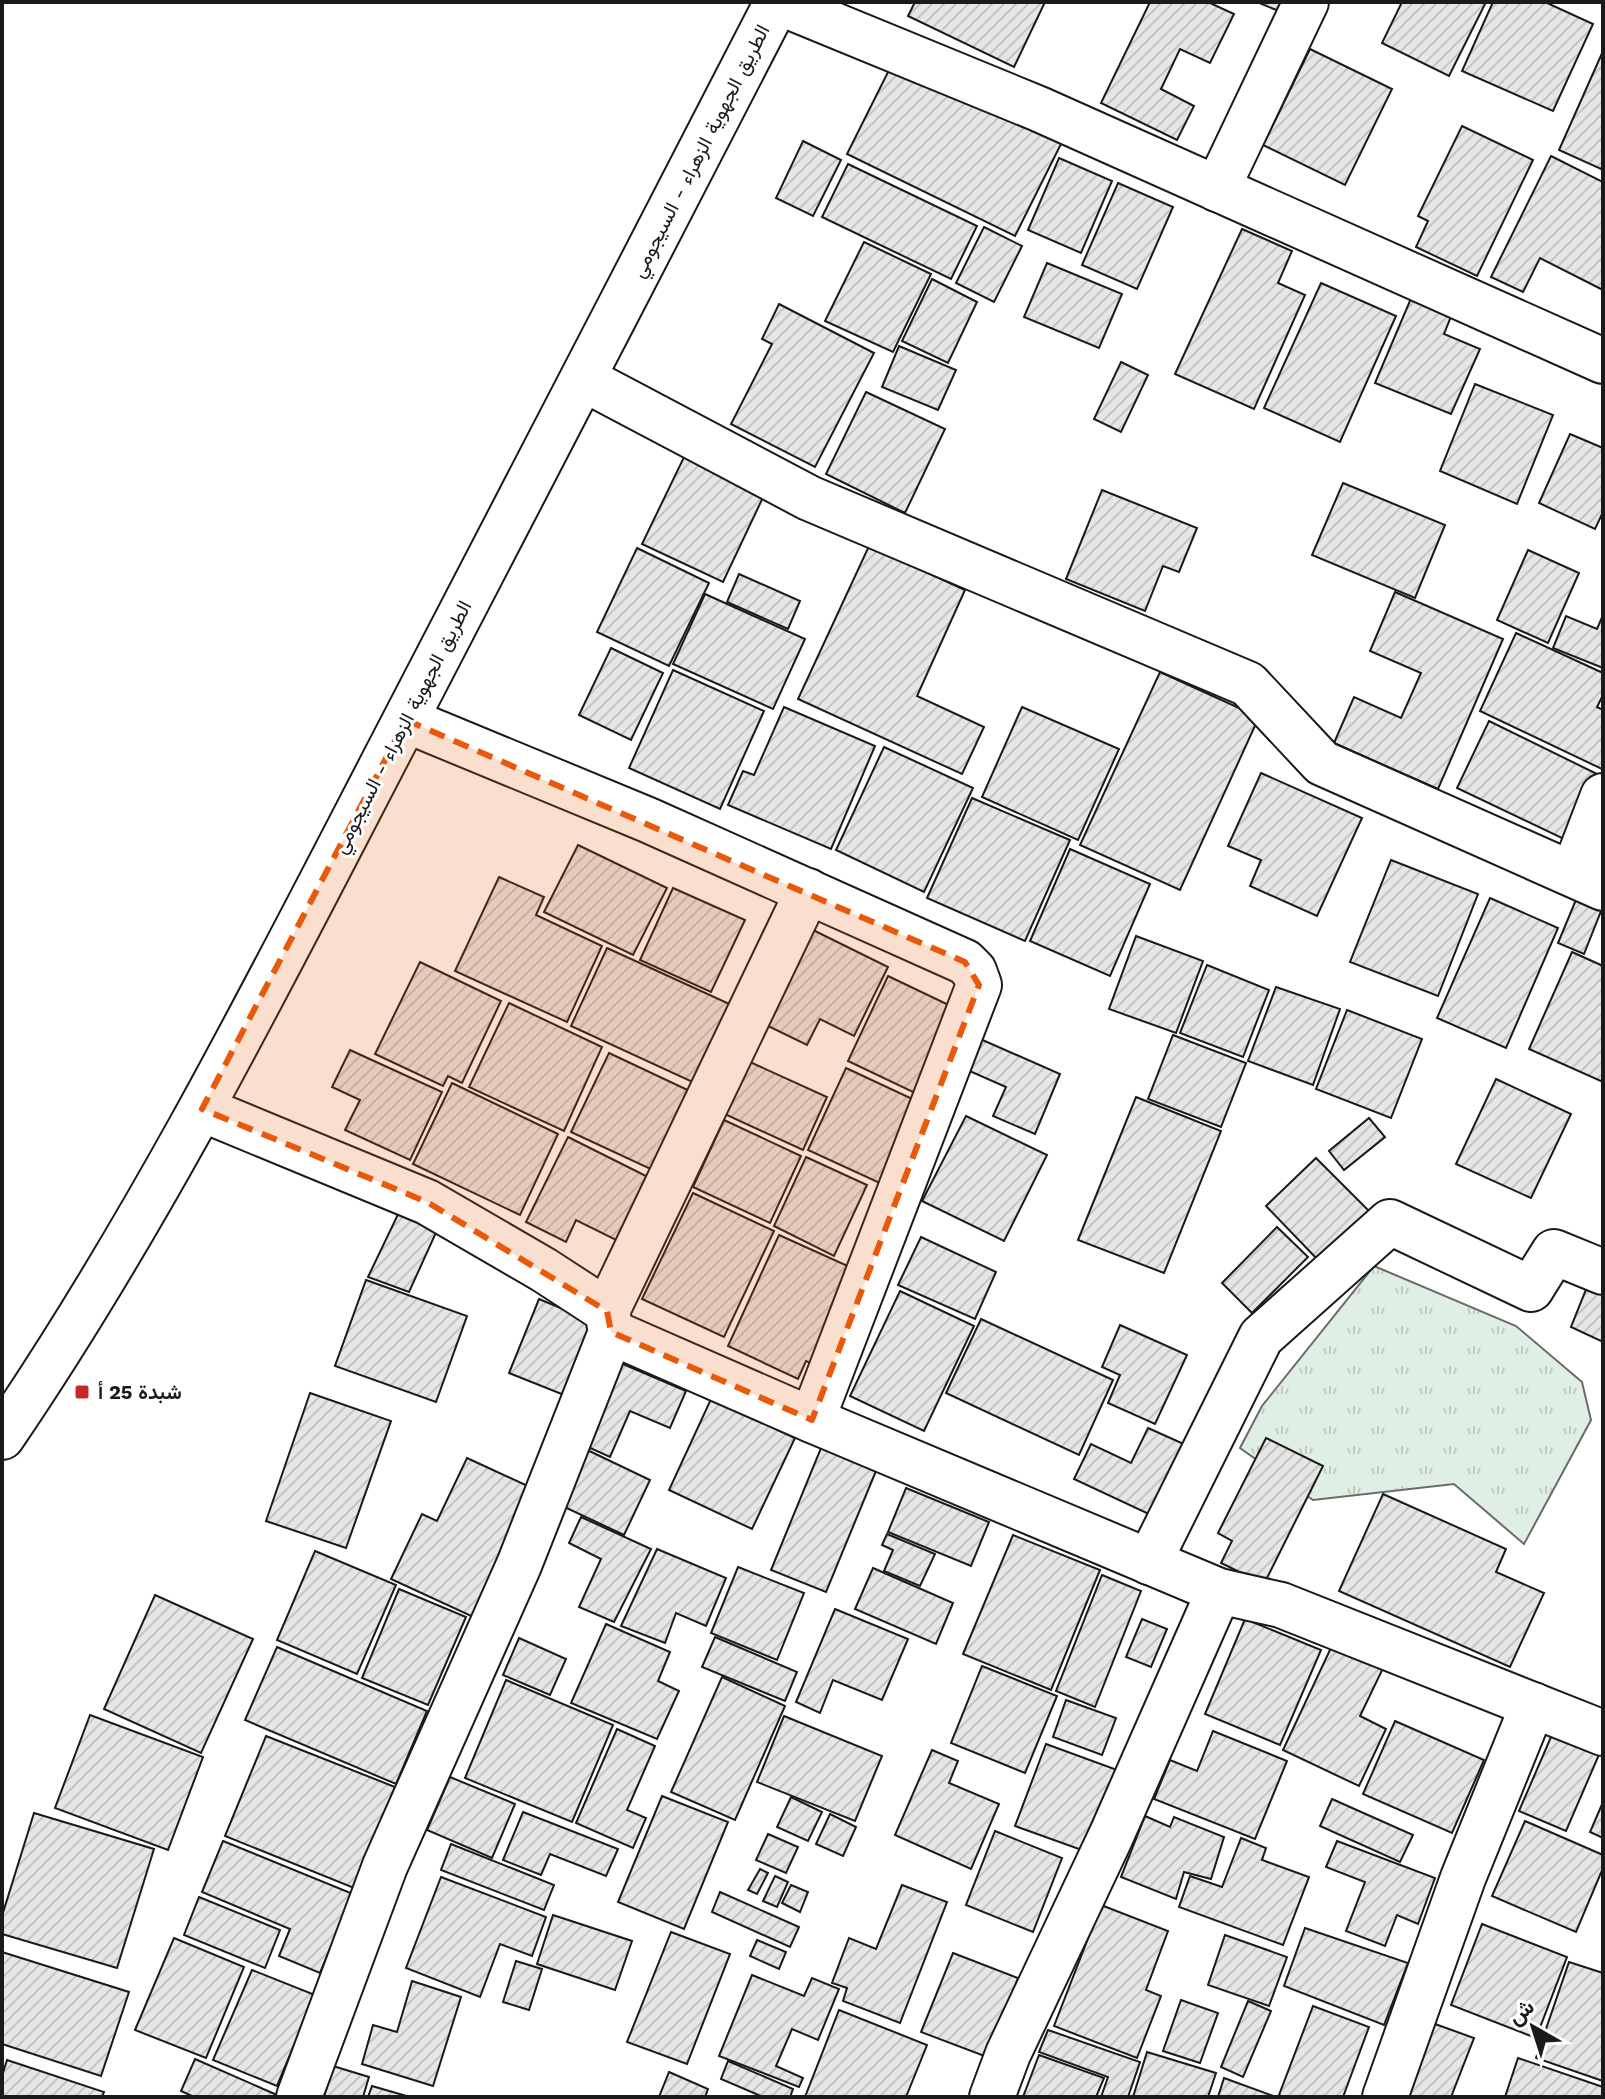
<svg xmlns="http://www.w3.org/2000/svg" width="1605" height="2099" font-family="'Work Sans',Vazirmatn,sans-serif">
<style>
.grass{fill:url(#grass-tufts);stroke:#6a6a6a;stroke-width:2}
.building{fill:url(#building-hatch);stroke:#1a1a1a;stroke-width:2}
.lines{fill:none;stroke-linecap:round;stroke-linejoin:round}
.minor-casing{stroke:#1a1a1a;stroke-width:48}
.secondary-casing{stroke:#1a1a1a;stroke-width:48}
.minor{stroke:#fff;stroke-width:44}
.secondary{stroke:#fff;stroke-width:44}
.marked{fill:#e8590c;fill-opacity:0.2;stroke:#e8590c;stroke-width:6;stroke-dasharray:16 10;stroke-linejoin:round}
.poi-dot{fill:#c62828;stroke:#fff;stroke-width:3}
.labels{text-anchor:middle;dominant-baseline:central;stroke-width:6;stroke-linejoin:round;paint-order:stroke}
.street-label{font-size:20px;fill:#1a1a1a;stroke:#fff}
.poi-label{font-size:20px;font-weight:bold;fill:#1a1a1a;stroke:#fff;text-anchor:start}
</style>
<defs>
<pattern id="grass-tufts" width="24" height="20" patternUnits="userSpaceOnUse" patternTransform="scale(2)"><rect width="24" height="20" fill="#e0efe3"/><path d="M3 7l-1-3M5 7V3M7 7l1-3M15 17l-1-3M17 17v-4M19 17l1-3" fill="none" stroke="#c0ccc2"/></pattern>
<pattern id="building-hatch" width="6" height="6" patternUnits="userSpaceOnUse" patternTransform="scale(2)"><rect width="6" height="6" fill="#e6e6e6"/><path d="M-1 1l2-2M0 6l6-6M5 7l2-2" fill="none" stroke="#c5c5c5"/></pattern>
</defs>
<rect width="100%" height="100%" fill="#fff"/>
<!-- grass -->
<polygon class="grass" points="1374,1266 1516,1326 1582,1382 1591,1420 1524,1544 1454,1484 1313,1500 1240,1448 1262,1406"/>
<!-- building -->
<g class="building">
<polygon points="915,2 1045,2 1014,67 908,16"/>
<polygon points="1150,2 1208,2 1234,14 1210,63 1180,49 1161,89 1194,106 1177,140 1101,103"/>
<polygon points="1257,2 1285,2 1281,12"/>
<polygon points="1402,2 1486,2 1449,76 1382,43"/>
<polygon points="1493,2 1545,2 1593,24 1553,111 1462,71"/>
<polygon points="1310,49 1392,89 1345,185 1263,145"/>
<polygon points="1603,51 1603,164 1601,169 1559,150"/>
<polygon points="894,60 1062,142 1015,236 847,154"/>
<polygon points="1462,126 1533,160 1477,276 1416,247 1428,221 1418,216"/>
<polygon points="803,141 841,160 813,216 776,198"/>
<polygon points="1551,156 1603,182 1603,290 1540,258 1523,292 1491,277"/>
<polygon points="1059,158 1112,181 1081,253 1028,230"/>
<polygon points="848,164 977,226 951,279 822,217"/>
<polygon points="1118,183 1173,207 1137,289 1082,265"/>
<polygon points="984,227 1022,246 994,302 956,283"/>
<polygon points="1242,229 1292,251 1278,283 1305,295 1254,409 1175,374"/>
<polygon points="864,242 931,274 893,352 825,321"/>
<polygon points="1047,263 1122,294 1099,348 1024,317"/>
<polygon points="932,279 977,302 948,363 902,341"/>
<polygon points="1321,283 1396,316 1340,442 1264,408"/>
<polygon points="1412,296 1452,314 1444,334 1480,349 1451,414 1375,383"/>
<polygon points="779,304 874,353 815,467 731,424 772,344 762,339"/>
<polygon points="899,346 956,370 938,410 882,387"/>
<polygon points="1121,362 1148,375 1121,432 1094,419"/>
<polygon points="1475,384 1553,415 1517,504 1440,471"/>
<polygon points="866,392 945,429 905,513 826,474"/>
<polygon points="1570,434 1603,448 1603,512 1595,529 1539,503"/>
<polygon points="686,453 766,491 723,582 642,544"/>
<polygon points="1343,483 1445,525 1415,598 1312,555"/>
<polygon points="1102,490 1197,528 1179,572 1163,566 1145,611 1066,579"/>
<polygon points="869,546 965,590 917,696 984,727 962,774 798,699"/>
<polygon points="637,548 709,583 669,666 597,632"/>
<polygon points="1528,550 1579,573 1548,643 1497,620"/>
<polygon points="739,574 800,601 788,629 727,602"/>
<polygon points="1395,592 1503,639 1438,789 1334,743 1354,697 1401,718 1421,673 1370,651"/>
<polygon points="705,594 805,639 773,709 673,664"/>
<polygon points="1603,615 1603,668 1553,648 1566,616 1597,629"/>
<polygon points="1516,633 1603,673 1603,695 1597,707 1603,710 1602,769 1480,711"/>
<polygon points="611,648 663,673 631,740 579,715"/>
<polygon points="673,670 764,711 720,809 629,768"/>
<polygon points="1160,672 1259,717 1180,890 1080,845"/>
<polygon points="784,707 875,746 831,849 728,805 743,771 754,775"/>
<polygon points="1022,707 1119,749 1078,840 982,797"/>
<polygon points="1489,721 1597,774 1566,840 1457,788"/>
<polygon points="884,747 973,788 924,892 836,850"/>
<polygon points="1261,773 1362,818 1317,916 1250,886 1261,860 1228,846"/>
<polygon points="972,798 1070,840 1025,941 927,898"/>
<polygon points="578,845 667,888 633,955 544,912"/>
<polygon points="1070,849 1150,884 1110,976 1030,941"/>
<polygon points="1391,860 1478,894 1438,996 1350,962"/>
<polygon points="499,877 544,897 536,915 602,946 567,1022 455,971"/>
<polygon points="673,888 745,920 711,992 640,960"/>
<polygon points="1580,890 1603,906 1584,954 1558,943"/>
<polygon points="1490,898 1558,928 1506,1048 1437,1018"/>
<polygon points="813,930 888,967 854,1036 820,1019 807,1045 766,1025"/>
<polygon points="1136,936 1203,961 1176,1033 1109,1009"/>
<polygon points="607,948 736,1007 699,1085 571,1026"/>
<polygon points="1572,952 1603,966 1603,1082 1529,1049"/>
<polygon points="420,962 501,1001 462,1083 448,1076 443,1086 375,1054"/>
<polygon points="1207,965 1269,990 1243,1057 1180,1033"/>
<polygon points="888,976 955,1008 915,1093 848,1061"/>
<polygon points="1276,987 1340,1009 1313,1085 1248,1061"/>
<polygon points="509,1003 602,1047 564,1131 469,1087"/>
<polygon points="1347,1010 1422,1039 1391,1118 1316,1089"/>
<polygon points="1173,1035 1246,1063 1221,1127 1148,1099"/>
<polygon points="978,1038 1060,1074 1035,1134 993,1116 1006,1087 965,1069"/>
<polygon points="350,1050 442,1092 410,1160 345,1130 360,1100 332,1087"/>
<polygon points="609,1053 694,1093 657,1172 571,1132"/>
<polygon points="741,1058 827,1097 803,1150 716,1110"/>
<polygon points="846,1068 921,1103 884,1185 808,1150"/>
<polygon points="1496,1079 1571,1114 1531,1198 1456,1164"/>
<polygon points="452,1083 558,1134 520,1215 413,1164"/>
<polygon points="1136,1097 1221,1131 1164,1273 1078,1240"/>
<polygon points="966,1116 1047,1155 1004,1241 922,1201"/>
<polygon points="1369,1118 1385,1137 1344,1170 1329,1151"/>
<polygon points="724,1120 801,1156 770,1223 693,1187"/>
<polygon points="568,1137 648,1177 616,1240 576,1220 566,1242 526,1222"/>
<polygon points="806,1157 867,1185 834,1256 774,1226"/>
<polygon points="1316,1158 1369,1211 1318,1260 1266,1206"/>
<polygon points="693,1193 774,1231 724,1337 642,1299"/>
<polygon points="401,1208 439,1226 409,1292 368,1277"/>
<polygon points="1277,1227 1308,1257 1252,1313 1222,1283"/>
<polygon points="779,1235 861,1272 818,1366 806,1361 798,1379 728,1346"/>
<polygon points="921,1237 996,1272 975,1319 898,1285"/>
<polygon points="1591,1277 1603,1283 1603,1342 1571,1327"/>
<polygon points="366,1280 467,1316 436,1402 335,1366"/>
<polygon points="900,1291 974,1326 924,1431 850,1396"/>
<polygon points="539,1299 599,1324 569,1397 509,1373"/>
<polygon points="981,1319 1113,1380 1079,1455 946,1393"/>
<polygon points="1120,1325 1187,1355 1155,1424 1108,1403 1120,1375 1102,1367"/>
<polygon points="616,1361 686,1391 670,1428 630,1411 610,1457 579,1443"/>
<polygon points="310,1393 391,1421 346,1548 266,1521"/>
<polygon points="711,1399 795,1438 752,1529 669,1490"/>
<polygon points="1148,1428 1186,1445 1153,1516 1074,1479 1091,1444 1131,1463"/>
<polygon points="1266,1438 1323,1466 1264,1584 1221,1563 1232,1541 1218,1533"/>
<polygon points="581,1447 650,1480 624,1535 556,1503"/>
<polygon points="821,1448 876,1471 826,1592 771,1570"/>
<polygon points="467,1458 543,1493 482,1621 391,1579 422,1514 437,1521"/>
<polygon points="906,1488 989,1522 971,1566 888,1532"/>
<polygon points="1383,1494 1506,1549 1496,1572 1544,1593 1510,1667 1339,1591"/>
<polygon points="581,1517 651,1549 614,1622 579,1607 601,1559 569,1543"/>
<polygon points="887,1534 935,1554 920,1586 884,1571 893,1550 882,1545"/>
<polygon points="1013,1535 1100,1570 1051,1690 963,1654"/>
<polygon points="657,1549 726,1578 706,1626 676,1613 665,1643 621,1626"/>
<polygon points="315,1551 396,1585 357,1674 277,1640"/>
<polygon points="738,1567 804,1593 777,1660 711,1633"/>
<polygon points="873,1568 953,1603 936,1644 855,1609"/>
<polygon points="1102,1575 1141,1591 1095,1707 1056,1691"/>
<polygon points="399,1589 466,1617 428,1705 362,1678"/>
<polygon points="155,1595 253,1639 201,1753 104,1709"/>
<polygon points="835,1609 908,1639 882,1700 833,1680 820,1713 796,1702"/>
<polygon points="1142,1619 1167,1629 1151,1667 1126,1657"/>
<polygon points="1245,1619 1321,1650 1280,1745 1205,1714"/>
<polygon points="606,1624 670,1652 658,1681 679,1691 657,1739 571,1703"/>
<polygon points="715,1637 797,1672 785,1701 702,1667"/>
<polygon points="1336,1637 1386,1662 1360,1716 1386,1729 1359,1786 1283,1750"/>
<polygon points="519,1638 566,1659 550,1695 503,1675"/>
<polygon points="277,1647 427,1711 396,1784 245,1720"/>
<polygon points="982,1666 1057,1696 1025,1773 951,1743"/>
<polygon points="722,1677 785,1706 735,1820 671,1792"/>
<polygon points="506,1680 613,1725 572,1822 465,1778"/>
<polygon points="1066,1700 1116,1718 1102,1755 1053,1737"/>
<polygon points="90,1715 203,1757 168,1850 55,1808"/>
<polygon points="784,1716 882,1756 855,1821 757,1782"/>
<polygon points="1395,1721 1484,1760 1452,1833 1363,1794"/>
<polygon points="617,1729 655,1746 627,1810 646,1818 633,1848 576,1823"/>
<polygon points="1554,1730 1601,1750 1566,1831 1519,1811"/>
<polygon points="1213,1731 1287,1761 1255,1839 1154,1799 1170,1760 1197,1771"/>
<polygon points="266,1736 395,1787 354,1888 225,1836"/>
<polygon points="1046,1744 1120,1771 1090,1853 1015,1826"/>
<polygon points="932,1750 958,1761 949,1783 999,1804 971,1869 895,1835"/>
<polygon points="450,1777 515,1804 492,1858 427,1830"/>
<polygon points="662,1796 728,1822 684,1929 618,1902"/>
<polygon points="791,1797 822,1812 808,1841 777,1827"/>
<polygon points="1332,1799 1413,1835 1400,1862 1320,1826"/>
<polygon points="1603,1802 1603,1838 1590,1832"/>
<polygon points="523,1812 618,1849 606,1876 550,1854 541,1875 503,1860"/>
<polygon points="34,1813 154,1849 117,1968 2,1934 2,1916"/>
<polygon points="830,1814 856,1827 843,1856 816,1844"/>
<polygon points="1145,1816 1170,1827 1174,1817 1224,1837 1211,1879 1184,1872 1176,1899 1121,1877"/>
<polygon points="1525,1821 1603,1855 1603,1868 1576,1932 1492,1896"/>
<polygon points="995,1831 1062,1858 1033,1932 966,1905"/>
<polygon points="768,1834 798,1847 786,1873 756,1860"/>
<polygon points="1241,1838 1266,1848 1262,1860 1309,1877 1283,1945 1179,1907 1190,1876 1222,1887"/>
<polygon points="223,1841 353,1894 320,1973 279,1956 290,1929 202,1892"/>
<polygon points="1337,1841 1435,1878 1418,1924 1397,1915 1385,1946 1346,1931 1365,1882 1326,1867"/>
<polygon points="451,1844 554,1885 544,1910 441,1870"/>
<polygon points="760,1869 768,1873 757,1894 748,1890"/>
<polygon points="775,1876 788,1882 777,1907 763,1901"/>
<polygon points="441,1877 546,1917 532,1956 500,1944 480,1997 406,1968"/>
<polygon points="791,1885 808,1892 800,1912 782,1903"/>
<polygon points="902,1885 947,1902 900,2023 843,2001 847,1988 832,1983 849,1938 876,1949"/>
<polygon points="720,1892 799,1927 790,1947 712,1912"/>
<polygon points="199,1897 280,1930 265,1968 184,1935"/>
<polygon points="1101,1905 1168,1931 1146,1990 1161,1996 1137,2058 1054,2026"/>
<polygon points="553,1915 632,1941 615,1990 537,1964"/>
<polygon points="1482,1924 1567,1957 1536,2038 1451,2005"/>
<polygon points="1305,1928 1408,1963 1384,2025 1284,1986"/>
<polygon points="671,1932 730,1954 687,2064 627,2042"/>
<polygon points="1225,1935 1287,1957 1269,2006 1208,1985"/>
<polygon points="174,1938 244,1967 206,2058 135,2030"/>
<polygon points="757,1940 786,1952 779,1969 750,1956"/>
<polygon points="2,1952 129,1992 101,2076 2,2044"/>
<polygon points="953,1953 1018,1978 987,2057 921,2032"/>
<polygon points="516,1961 542,1969 529,2010 503,2002"/>
<polygon points="1569,1962 1603,1973 1603,2081 1536,2058"/>
<polygon points="252,1970 315,1995 277,2086 213,2060"/>
<polygon points="752,1975 804,1996 812,1978 839,1989 818,2040 792,2029 776,2066 803,2078 799,2087 719,2056"/>
<polygon points="412,1981 461,1997 433,2086 362,2064 373,2025 397,2032"/>
<polygon points="1181,2000 1218,2013 1200,2063 1163,2051"/>
<polygon points="1248,2001 1271,2011 1243,2077 1221,2067"/>
<polygon points="1313,2006 1369,2027 1343,2097 1283,2097 1279,2095"/>
<polygon points="839,2010 927,2045 906,2097 805,2097"/>
<polygon points="1435,2024 1474,2038 1451,2097 1407,2097"/>
<polygon points="1048,2030 1140,2062 1128,2097 1101,2097 1108,2077 1039,2052"/>
<polygon points="1147,2052 1216,2073 1208,2097 1133,2097"/>
<polygon points="1039,2055 1104,2078 1096,2097 1023,2097"/>
<polygon points="1518,2058 1603,2087 1603,2097 1505,2097"/>
<polygon points="195,2059 277,2095 277,2097 194,2097 181,2091"/>
<polygon points="7,2060 104,2092 102,2097 2,2097 2,2076"/>
<polygon points="728,2061 793,2089 790,2097 763,2097 721,2079"/>
<polygon points="333,2066 369,2077 363,2097 324,2097"/>
<polygon points="669,2072 708,2089 705,2097 659,2097"/>
<polygon points="1224,2078 1276,2097 1218,2097"/>
<polygon points="372,2086 410,2097 368,2097"/>
</g>
<g class="lines">
<!-- minor casing -->
<g class="minor-casing">
<g id="minor">
<polyline points="778,2 1039,109 1603,361"/>
<polyline points="1217,189 1306,2"/>
<polyline points="584,379 809,498 1248,684 1322,763 1603,888"/>
<polyline points="406,720 648,820 965,962 974,971 979,985 812,1420"/>
<polyline points="1573,874 1603,796"/>
<polyline points="202,1109 427,1202 544,1270 607,1311 611,1332 812,1420 1219,1591 1281,1605 1603,1733"/>
<polyline points="607,1311 808,891"/>
<polyline points="1149,1562 1261,1337 1390,1222 1531,1289 1554,1252 1603,1272"/>
<polyline points="299,2097 385,1866 519,1565 611,1332"/>
<polyline points="992,2097 1008,2054 1111,1836 1219,1591"/>
<polyline points="1385,2097 1463,1878 1533,1705"/>
</g>
</g>
<!-- secondary casing -->
<g class="secondary-casing">
<path id="secondary" d="M2 1437C153 1215 273 975 396 738 523 492 651 248 777 2"/>
</g>
<!-- minor -->
<use href="#minor" class="minor"/>
<!-- secondary -->
<use href="#secondary" class="secondary"/>
</g>
<!-- marked area -->
<path class="marked" d="M406 720 965 962 979 985 812 1420 611 1332 607 1311 427 1202 202 1109Z"/>
<!-- markers -->
<rect class="poi-dot" x="74" y="1384" width="16" height="16" rx="4"/>
<g class="labels">
<!-- street labels -->
<g class="street-label">
<text transform="translate(700 151) rotate(-63)">الطريق الجهوية الزهراء - السيجومي</text>
<text transform="translate(402 727) rotate(-63)">الطريق الجهوية الزهراء - السيجومي</text>
</g>
<!-- poi labels -->
<g class="poi-label">
<text x="98" y="1392">شبدة 25 أ</text>
</g>
</g>
<!-- border -->
<rect width="1605" height="2099" fill="none" stroke="#1a1a1a" stroke-width="8"/>
<!-- north arrow -->
<g transform="translate(1533 2027) rotate(321)" stroke="#ffffff" stroke-width="6" paint-order="stroke">
<path d="M0-6L14 30L0 20L-14 30Z" fill="#1a1a1a"/>
<text y="-12" font-size="22" font-weight="bold" text-anchor="middle" fill="#1a1a1a">ش</text>
</g>
</svg>
